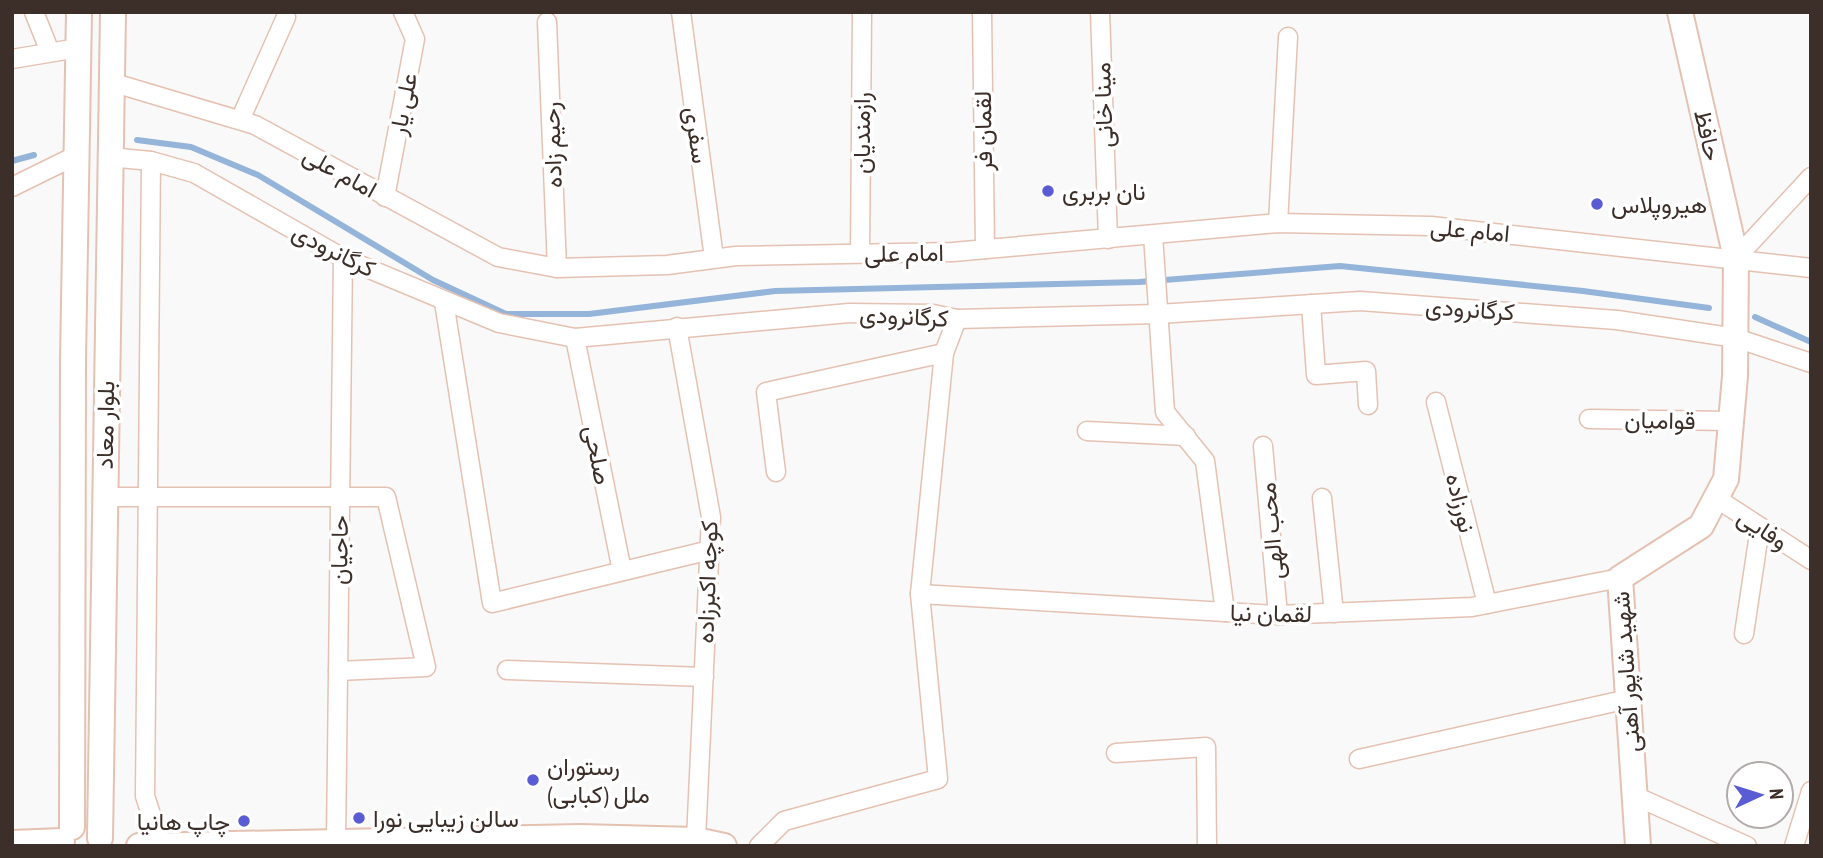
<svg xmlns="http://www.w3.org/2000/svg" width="1823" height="858" viewBox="0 0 1823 858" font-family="'PT Sans Narrow',Vazirmatn,sans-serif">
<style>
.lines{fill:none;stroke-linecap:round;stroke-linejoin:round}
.stream{stroke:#95b4da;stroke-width:6}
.street-casing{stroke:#e5c1b2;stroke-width:21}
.secondary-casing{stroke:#e5c1b2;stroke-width:28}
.street{stroke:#fff;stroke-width:18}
.secondary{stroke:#fff;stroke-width:24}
.poi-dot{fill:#5a5cd3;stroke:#fff;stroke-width:2.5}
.labels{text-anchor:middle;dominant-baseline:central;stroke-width:7;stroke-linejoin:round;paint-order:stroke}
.street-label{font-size:24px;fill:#3c2e28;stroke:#fff}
.poi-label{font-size:24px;fill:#3c2e28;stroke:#fff;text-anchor:start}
</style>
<rect width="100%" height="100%" fill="#f9f9f9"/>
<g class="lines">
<g class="stream">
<path d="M137 140 191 147 258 175 433 280 506 314H589L775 291 1139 282 1340 266 1583 291 1709 308"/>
<path d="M12 161 34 155"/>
<path d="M1755 317 1811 342"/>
</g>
<defs>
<g id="street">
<path d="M34 12 50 52"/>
<path d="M681 12 714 258"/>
<path d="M982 12 985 249"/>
<path d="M1100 12 1108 239"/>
<path d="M547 22 557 268"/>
<path d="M12 59 78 48"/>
<path d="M111 82 255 125 498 257 557 268 667 265 736 256 953 252 1278 223 1431 226 1811 268"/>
<path d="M240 120 286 17"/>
<path d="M109 157 151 161 194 173 343 258 499 323 575 338 849 313 933 314 957 319 1158 314 1360 301 1617 320 1736 338 1811 363"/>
<path d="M151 161 145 796 161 845"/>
<path d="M12 187 75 156"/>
<path d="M385 197 415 39 403 12"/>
<path d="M1278 223 1288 37"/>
<path d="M1153 235 1165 412 1205 461 1225 612"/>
<path d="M860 253 862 12"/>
<path d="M1736 258 1811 177"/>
<path d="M444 302 492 603 710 550"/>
<path d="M1311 304 1316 375 1366 371 1368 405"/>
<path d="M677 327 711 517 696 840"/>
<path d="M575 338 622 571"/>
<path d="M1436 402 1487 604"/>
<path d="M1589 419 1731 421"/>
<path d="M1087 431 1186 436"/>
<path d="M1263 446 1278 615"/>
<path d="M776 472 766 392 944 353"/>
<path d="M104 497H386L426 667 338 671"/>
<path d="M1322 498 1334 613"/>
<path d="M1716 498 1811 560"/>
<path d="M920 594 1278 615 1472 607 1620 578"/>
<path d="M1744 634 1760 527"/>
<path d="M507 670 704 677"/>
<path d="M1116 753 1206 747 1207 846"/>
<path d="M1359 759 1628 699"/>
<path d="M1635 796 1747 846"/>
<path d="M336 841 343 258"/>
<path d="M759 846 784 821 938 779 920 594 944 353 957 319"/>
<path d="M1794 846 1811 791"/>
</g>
<g id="secondary">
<path d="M72 827 73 360 79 12"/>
<path d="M100 838 113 12"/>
<path d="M12 843 62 841"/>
<path d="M139 846 580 837 696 840 724 846"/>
<path d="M1638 846 1620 578 1701 526 1726 479 1735 376 1736 258 1680 12"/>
</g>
</defs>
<use href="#street" class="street-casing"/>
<use href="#secondary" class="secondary-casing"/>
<use href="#street" class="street"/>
<use href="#secondary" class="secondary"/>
</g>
<g class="poi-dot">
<circle cx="1048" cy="191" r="7"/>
<circle cx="1597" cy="204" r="7"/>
<circle cx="533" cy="780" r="7"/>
<circle cx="359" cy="818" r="7"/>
<circle cx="244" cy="821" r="7"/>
</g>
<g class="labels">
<g class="street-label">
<text transform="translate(403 104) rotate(-79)">علی یار</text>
<text transform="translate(1103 105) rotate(-92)">مینا خانی</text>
<text transform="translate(983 131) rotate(-91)">لقمان فر</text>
<text transform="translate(861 133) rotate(-90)">رازمندیان</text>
<text transform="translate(697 135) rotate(82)">سفری</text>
<text transform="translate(1708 135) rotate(77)">حافظ</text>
<text transform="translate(552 145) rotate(-92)">رحیم زاده</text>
<text transform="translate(340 172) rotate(29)">امام علی</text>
<text transform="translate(1470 230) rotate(5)">امام علی</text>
<text transform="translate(334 250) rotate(27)">کرگانرودی</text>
<text transform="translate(904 253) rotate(-1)">امام علی</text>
<text transform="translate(1470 309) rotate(4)">کرگانرودی</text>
<text transform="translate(904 316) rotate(3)">کرگانرودی</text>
<text transform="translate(1660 420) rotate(1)">قوامیان</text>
<text transform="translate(105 425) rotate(-89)">بلوار معاد</text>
<text transform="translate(598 455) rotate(79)">صلحی</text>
<text transform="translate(1461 503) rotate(76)">نورزاده</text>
<text transform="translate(1763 529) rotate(33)">وفایی</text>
<text transform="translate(1271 531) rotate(-95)">محب الهی</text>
<text transform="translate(339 550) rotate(-89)">حاجیان</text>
<text transform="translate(707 582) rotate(-88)">کوچه اکبرزاده</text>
<text transform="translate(1271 613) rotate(1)">لقمان نیا</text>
<text transform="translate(1626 672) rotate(-94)">شهید شاپور آهنی</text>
</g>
<g class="poi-label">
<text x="1062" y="191">نان بربری</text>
<text x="1611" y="204">هیروپلاس</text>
<text x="547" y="766">رستوران<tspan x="547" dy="28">ملل (کبابی)</tspan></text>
<text x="373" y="818">سالن زیبایی نورا</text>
<text x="230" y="821" text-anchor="end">چاپ هانیا</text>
</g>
</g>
<rect width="1823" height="858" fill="none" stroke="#3c2e28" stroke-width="28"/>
<g transform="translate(1760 795) rotate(86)"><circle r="33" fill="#ffffff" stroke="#b1aba9" stroke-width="2"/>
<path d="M0-5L12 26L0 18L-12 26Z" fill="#5a5cd3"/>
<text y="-10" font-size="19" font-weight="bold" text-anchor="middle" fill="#3c2e28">N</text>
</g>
</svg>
